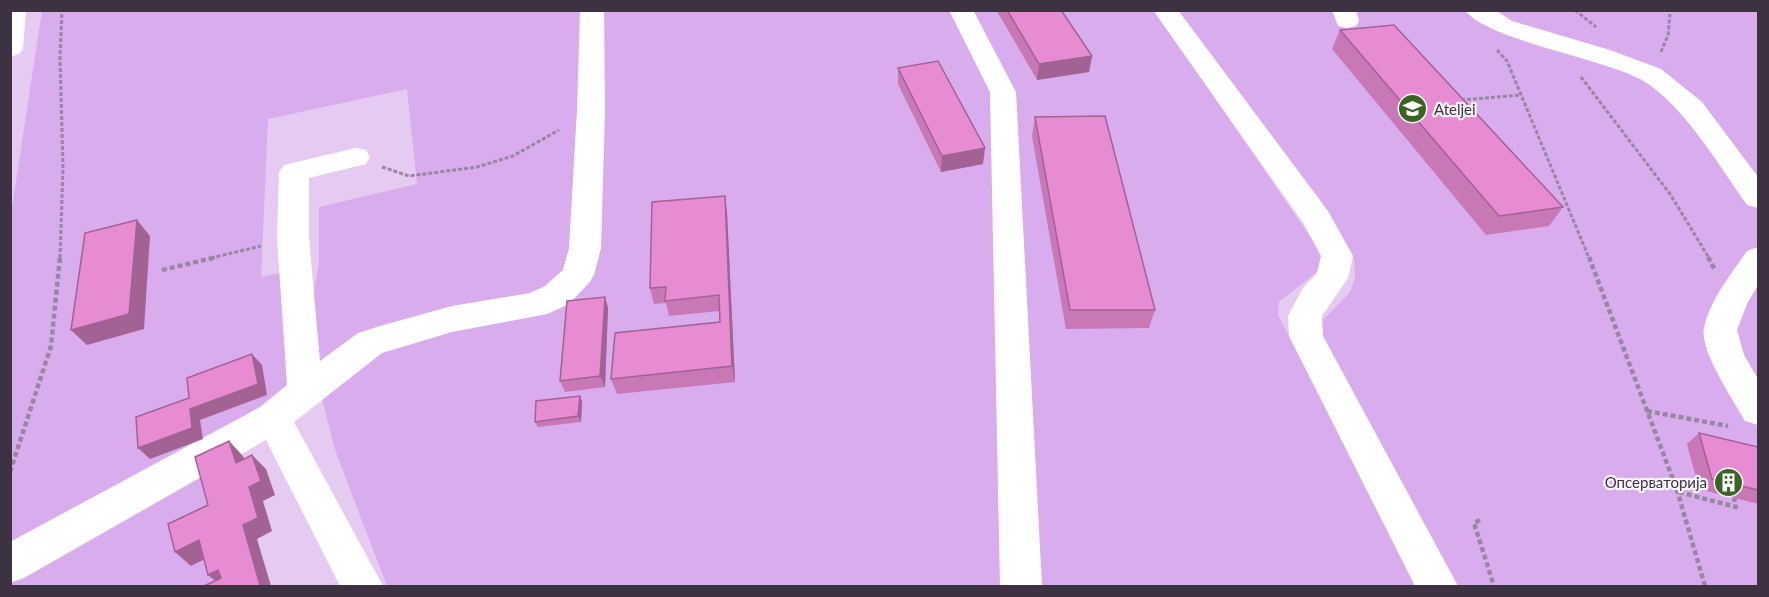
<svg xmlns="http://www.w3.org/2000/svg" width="1769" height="597" viewBox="0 0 1769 597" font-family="Lato,sans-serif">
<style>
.green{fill:#d9aced}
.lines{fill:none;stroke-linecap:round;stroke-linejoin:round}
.path-far1{stroke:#9986a2;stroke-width:3;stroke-dasharray:4 2;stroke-linecap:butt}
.path{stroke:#9986a2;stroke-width:4.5;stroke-dasharray:5 3;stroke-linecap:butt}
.minor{fill:#fff;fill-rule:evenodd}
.major{fill:#fff;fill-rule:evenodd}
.wall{fill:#c778b5}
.shaded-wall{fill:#a26294}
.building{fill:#e78cd3;stroke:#a26294;stroke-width:1.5}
.labels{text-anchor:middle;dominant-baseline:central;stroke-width:4.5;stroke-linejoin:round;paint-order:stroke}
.poi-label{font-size:15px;fill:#3d3242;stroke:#faf5fc;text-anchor:start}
</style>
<rect width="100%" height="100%" fill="#e5cbf1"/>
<g class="green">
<path d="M1154 10 1318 248 1323 259 1322 268 1279 302 1278 315 1419 586H387L335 450 306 336 319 264V207L417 184 407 89 268 119 261 277 280 273 296 378 285 397 11 550V214L42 11H996L1037 80 1089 72 1049 11Z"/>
<path d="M1173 11H1758V586H1447L1318 340 1322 321 1350 292 1355 278 1354 259Z"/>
<path d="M210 471 215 554 223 586H11V576Z"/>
</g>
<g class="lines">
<g class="path-far1">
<path d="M1575 10 1596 27"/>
<path d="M1497 50 1507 61 1589 258"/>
<path d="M1661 52 1668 35 1670 14"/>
<path d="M1581 77 1670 194 1709 258"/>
<path d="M1461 100 1521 95"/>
<path d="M382 167 409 176 477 167 513 156 559 130"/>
<path d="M60 258 63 168 60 58 62 10"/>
<path d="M211 258 261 246"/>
</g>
<g class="path">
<path d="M1589 257 1677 490 1705 586"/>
<path d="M1708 257 1715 270"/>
<path d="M162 270 217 257"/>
<path d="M1647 411 1728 426"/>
<path d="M10 472 51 346 60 257"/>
<path d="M1679 492 1736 507 1734 498"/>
<path d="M1480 520 1474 523 1494 586"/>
</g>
<g class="minor">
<path d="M580 10H604L605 110 601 248 594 275 589 283 569 304 547 314 452 332 382 353 294 422 383 586H340L266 440 24 578 10 583V542L260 407 287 385 277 238 279 172 284 165 356 148 366 150 370 157 366 164 309 178V238L320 361 358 333 380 326 452 306 530 293 545 286 563 270 569 248 577 110Z"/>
<path d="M949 10H973L1016 92 1042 586H1000L990 92Z"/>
<path d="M1153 10H1178L1328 211 1353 256 1348 278 1322 316 1323 336 1458 586H1415L1289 336 1288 316 1303 288 1317 273 1321 256 1304 224Z"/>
<path d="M1332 10H1356L1359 21 1356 26 1347 28 1338 26Z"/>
<path d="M1465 10H1495L1512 21 1610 50 1661 69 1702 102 1758 177V208L1747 205C1720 167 1683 104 1642 80 1603 58 1486 40 1465 10Z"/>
<path d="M1758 247V285L1747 304 1737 330 1744 355 1758 379V425L1745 421C1734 401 1699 350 1704 328 1710 300 1731 274 1747 251Z"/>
</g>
<path class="major" d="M10 10H26L23 49 19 54 10 57Z"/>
</g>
<g class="wall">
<path d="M996 10H1061L1092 56 1089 72 1037 80Z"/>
<path d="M1340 30 1563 207 1549 226 1486 235 1332 49Z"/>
<path d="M898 68 983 164 941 172 898 84Z"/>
<path d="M1035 117 1155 310 1149 328 1066 329 1032 136Z"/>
<path d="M727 212 735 382 617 394 611 379 720 322 719 311 669 316 666 303 654 304 650 288Z"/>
<path d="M605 297 608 308 605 387 565 392 560 381Z"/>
<path d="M580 396 582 402 581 422 538 427 535 422Z"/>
<path d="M1699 433 1758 447V504L1699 489 1687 444Z"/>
</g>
<g class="shaded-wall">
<path d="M1092 56 1089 72 1037 80 1039 64Z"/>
<path d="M985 148 983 164 941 172 942 156Z"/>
<path d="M725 196 727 212 735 382 732 366Z"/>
<path d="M137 220 150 236 144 329 87 345 71 330Z"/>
<path d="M605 297 608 308 605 387 600 376Z"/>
<path d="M252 354 262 365 267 395 200 420 203 439 150 459 138 448Z"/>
<path d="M580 396 582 402 581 422 578 416Z"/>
<path d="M229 441 243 456 250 477 236 463Z"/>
<path d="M252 455 266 469 275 495 263 501 272 531 257 539 271 586H258L243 525 249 487Z"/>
<path d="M199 540 215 554 191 566 175 552Z"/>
<path d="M218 570 234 583 222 586 208 575Z"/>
</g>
<g class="building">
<path d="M1007 10H1061L1092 56 1039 64Z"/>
<path d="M1394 25 1563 207 1499 216 1340 30Z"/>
<path d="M938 61 985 148 942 156 898 68Z"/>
<path d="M1105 116 1155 310H1070L1035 117Z"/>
<path d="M725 196 732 366 611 379 615 333 720 322 719 295 665 301 666 287 650 288 652 202Z"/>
<path d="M137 220 129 314 71 330 85 233Z"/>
<path d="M605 297 600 376 560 381 567 301Z"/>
<path d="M252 354 258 384 190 409 192 428 138 448 136 417 189 398 187 378Z"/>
<path d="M580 396 578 416 535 422 536 401Z"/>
<path d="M1699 433 1758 447V490L1712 479Z"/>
<path d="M229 441 236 463 252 455 261 481 249 487 258 518 243 525 260 585 258 586H204L221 578 218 570 208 575 199 540 175 552 168 524 208 505 195 457Z"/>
</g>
<defs>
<symbol id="university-disc" viewBox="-11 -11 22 22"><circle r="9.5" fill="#3b6420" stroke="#faf5fc"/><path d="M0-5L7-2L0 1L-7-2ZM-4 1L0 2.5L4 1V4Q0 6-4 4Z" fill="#fff"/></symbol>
<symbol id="building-disc" viewBox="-11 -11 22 22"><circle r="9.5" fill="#3b6420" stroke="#faf5fc"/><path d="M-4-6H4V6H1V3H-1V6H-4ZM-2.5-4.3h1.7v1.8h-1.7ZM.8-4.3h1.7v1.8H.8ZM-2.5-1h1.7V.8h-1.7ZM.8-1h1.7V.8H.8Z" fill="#fff"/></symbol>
</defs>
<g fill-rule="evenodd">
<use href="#university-disc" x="1396" y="92" width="33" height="33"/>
<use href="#building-disc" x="1712" y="466" width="33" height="33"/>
</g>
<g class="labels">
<g class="poi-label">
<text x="1434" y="109">Ateljei</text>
<text x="1707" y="482" text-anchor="end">Опсерваторија</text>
</g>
</g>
<rect width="1769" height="597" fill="none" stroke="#3d3242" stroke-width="24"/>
</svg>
